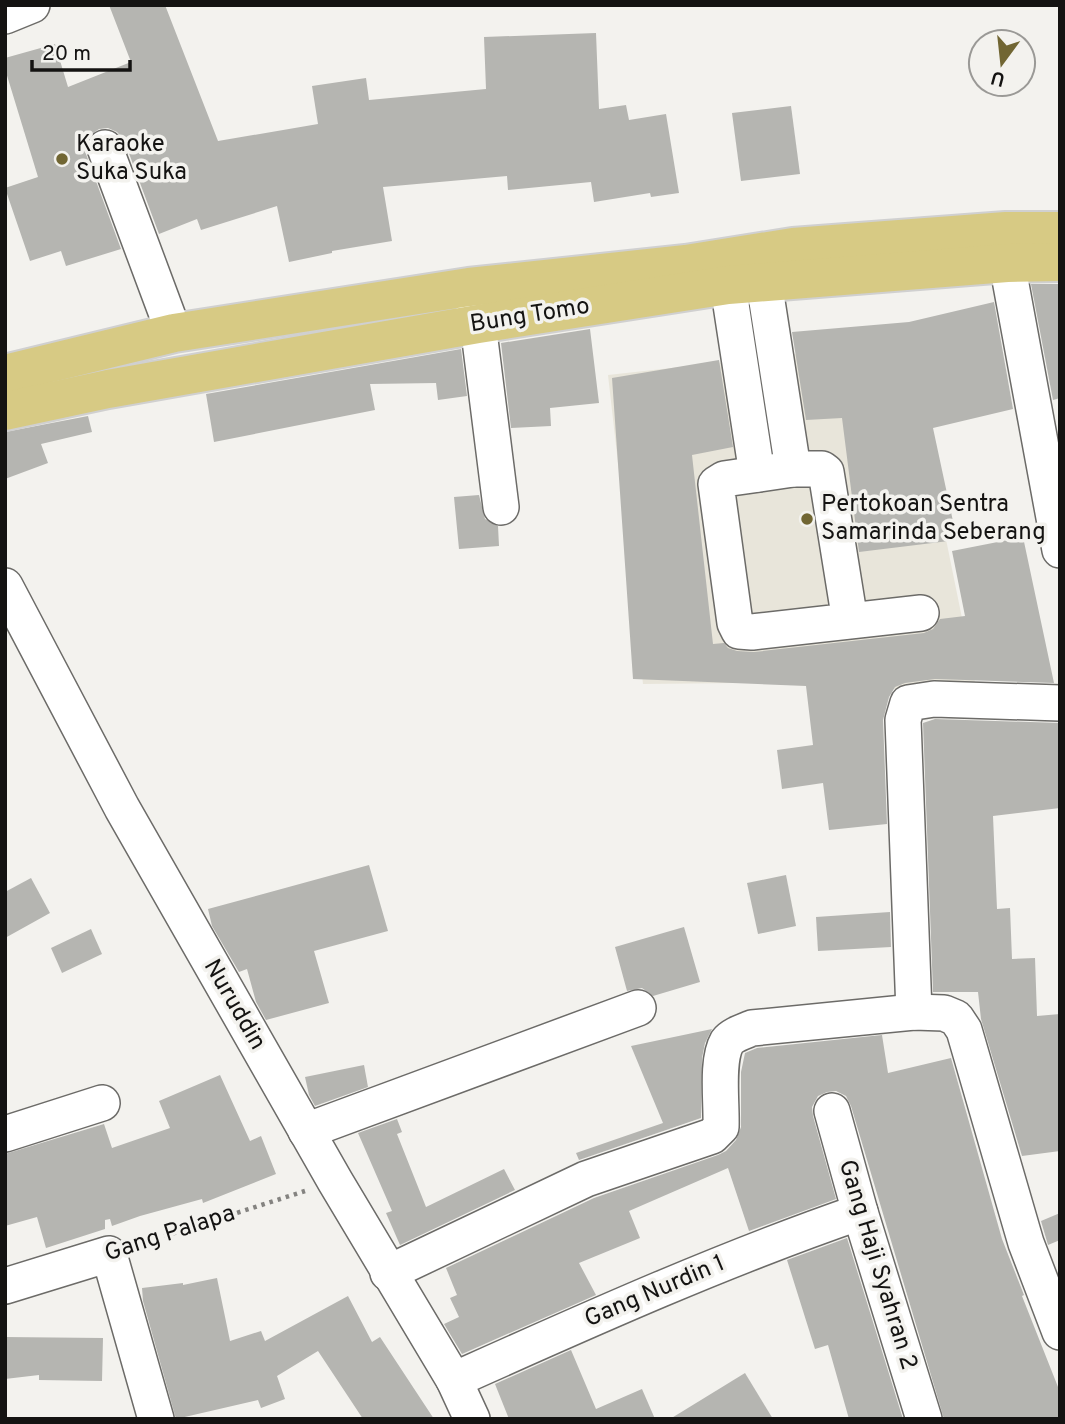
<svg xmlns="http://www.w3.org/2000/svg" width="1065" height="1424" viewBox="0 0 1065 1424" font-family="Overpass,sans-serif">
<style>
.built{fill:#e8e5da}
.building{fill:#b5b5b1}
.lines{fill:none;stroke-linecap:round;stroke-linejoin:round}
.minor-casing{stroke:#6c6b68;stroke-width:38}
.major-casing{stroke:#d0d0d0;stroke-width:42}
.path{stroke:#848380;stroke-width:4.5;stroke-dasharray:3.5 5;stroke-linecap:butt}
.minor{stroke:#fff;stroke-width:35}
.major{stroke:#d7ca84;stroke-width:38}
.poi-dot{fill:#716633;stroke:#f3f2ee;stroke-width:2.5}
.labels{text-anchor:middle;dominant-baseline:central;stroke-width:7;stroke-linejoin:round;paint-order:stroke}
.poi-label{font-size:24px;fill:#141312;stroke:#f3f2ee;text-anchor:start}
.street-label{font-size:24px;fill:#141312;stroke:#f3f2ee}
</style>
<rect width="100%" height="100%" fill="#f3f2ee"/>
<path class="built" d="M906 342 978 697 823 682 643 684 608 375Z"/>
<g class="building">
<path d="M109 5H165L218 141 318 124 312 86 366 78 369 100 486 89 484 37 596 33 599 109 626 105 629 120 666 114 679 193 651 197 650 193 594 202 591 182 508 190 507 176 383 187 392 241 332 251V253L289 262 277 206 201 230 197 219 159 234 124 140 117 132 108 128 99 129 89 136 85 144 86 154 121 249 66 266 61 251 30 261 5 188 38 177 5 69V58L55 44 68 87 131 62Z"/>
<path d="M791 106 800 174 741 181 732 113Z"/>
<path d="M1031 284H1060V398L1053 400Z"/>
<path d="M994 302 1013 409 933 428 957 540 859 552 842 418 806 420 792 332 909 322Z"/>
<path d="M590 329 599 403 550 408 551 426 511 428 501 343Z"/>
<path d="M461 349 467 396 438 400 436 383 370 384 375 410 214 442 206 394Z"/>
<path d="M719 360 733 447 692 455 713 644 724 643 728 648 737 651 754 652 924 633 933 629 940 619 965 616 952 551 1023 537 1054 683 935 679 905 683 895 687 889 697 883 720 887 824 829 830 823 783 782 789 777 750 813 745 806 686 633 679 612 378Z"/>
<path d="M88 416 92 432 41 444 48 463 5 479V432Z"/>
<path d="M479 495 485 519 498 526 499 546 459 549 454 497Z"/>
<path d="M935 719 1060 723V808L993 816 997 909 1010 908 1012 959 1035 958 1037 1016 1060 1014V1151L1022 1156 981 1019 978 992H933L923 723Z"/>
<path d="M369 865 388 931 314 951 329 1003 266 1020 256 1002 247 969 239 972 212 926 208 909Z"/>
<path d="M786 875 796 926 758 934 747 883Z"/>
<path d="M31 878 50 913 5 938V892Z"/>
<path d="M890 912 891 947 818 951 816 917Z"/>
<path d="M684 927 700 982 653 996 642 988 627 991 615 947Z"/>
<path d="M91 929 102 954 62 973 51 948Z"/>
<path d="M712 1029 705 1043 702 1058 701 1118 579 1160 576 1153 663 1123 631 1046Z"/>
<path d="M882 1035 888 1073 951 1058 1002 1239 1024 1295 1022 1296 1060 1392V1419H944L851 1106 846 1096 836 1091 827 1092 818 1096 812 1107 813 1116 836 1199 749 1231 728 1168 629 1211 640 1238 579 1263 596 1295 462 1354 444 1324 459 1317 450 1298 457 1295 446 1268 594 1198 718 1155 726 1151 736 1140 741 1127V1072L745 1053 757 1048Z"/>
<path d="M364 1065 368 1087 315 1106 309 1095 305 1077Z"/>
<path d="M220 1075 250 1141 261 1136 276 1174 203 1203 202 1199 140 1216 112 1226 110 1219 105 1220V1229L46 1248 37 1217 5 1226V1154L104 1124 112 1148 170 1128 159 1101Z"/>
<path d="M397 1119 402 1132 397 1134 426 1207 504 1169 515 1190 400 1245 386 1213 392 1211 358 1133Z"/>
<path d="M1060 1213V1240L1048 1245 1041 1221Z"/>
<path d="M847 1238 903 1419H849L828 1345 815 1349 787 1260Z"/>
<path d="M217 1278 230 1341 261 1331 265 1341 348 1296 372 1342 380 1337 434 1419H363L318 1351 277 1376 285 1399 261 1408 258 1400 176 1419 143 1301 142 1288 183 1283V1285Z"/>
<path d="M5 1337 103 1338 102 1381 39 1380V1375L5 1379Z"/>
<path d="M571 1350 596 1409 642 1389 655 1419H509L495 1384Z"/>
<path d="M745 1373 773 1419H670Z"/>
</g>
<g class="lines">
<defs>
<g id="minor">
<path d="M5 16 32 5"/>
<path d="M105 148 174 333"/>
<path d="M722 258 728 285 757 474"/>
<path d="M1007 263 1060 550"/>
<path d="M764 282 793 469"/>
<path d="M472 297 478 324 501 507"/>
<path d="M5 586 122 808 335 1181 454 1380 472 1419"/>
<path d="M850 621 826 472 822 469H793L724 479 716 484 735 623 739 631 752 632 921 613"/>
<path d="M914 1012 903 720 908 703 934 699 1060 703"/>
<path d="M832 1111 860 1212 924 1419"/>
<path d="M306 1131 638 1008"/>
<path d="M5 1134 102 1103"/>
<path d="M388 1273 586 1179 712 1136 721 1127C722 1104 716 1061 727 1042 732 1035 745 1031 752 1028L914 1012 944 1013 956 1018 964 1030 1026 1243 1060 1332"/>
<path d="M5 1286 109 1254 156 1419"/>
<path d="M454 1380C588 1320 721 1260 860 1212"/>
</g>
<g id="major">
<path d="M5 374 174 333 469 287 686 264 793 247 1006 231H1060"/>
<path d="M5 411 108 389 478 324 728 285 1007 263 1060 262"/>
</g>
</defs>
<use href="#minor" class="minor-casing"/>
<use href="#major" class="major-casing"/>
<path class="path" d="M140 1244 305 1191"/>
<use href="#minor" class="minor"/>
<use href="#major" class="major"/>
</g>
<g class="poi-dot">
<circle cx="62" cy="159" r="7"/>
<circle cx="807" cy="519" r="7"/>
</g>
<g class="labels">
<g class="poi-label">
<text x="76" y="145">Karaoke<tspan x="76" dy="28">Suka Suka</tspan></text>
<text x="821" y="505">Pertokoan Sentra<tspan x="821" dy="28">Samarinda Seberang</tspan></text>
</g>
<g class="street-label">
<text transform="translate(530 316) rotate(-9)">Bung Tomo</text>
<text transform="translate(234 1005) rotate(60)">Nuruddin</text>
<text transform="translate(170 1234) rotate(-18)">Gang Palapa</text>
<text transform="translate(877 1265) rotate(73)">Gang Haji Syahran 2</text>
<text transform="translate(655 1292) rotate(-23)">Gang Nurdin 1</text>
</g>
</g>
<rect width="1065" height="1424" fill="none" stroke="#141312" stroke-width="14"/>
<g transform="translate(1002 63) rotate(195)"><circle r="33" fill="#f3f2ee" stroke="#9a9996" stroke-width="2"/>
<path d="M0-5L12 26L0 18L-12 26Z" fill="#716633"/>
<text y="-10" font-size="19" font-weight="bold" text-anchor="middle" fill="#141312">U</text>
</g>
<path d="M32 60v10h98v-10" fill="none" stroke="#141312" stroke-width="3.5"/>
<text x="42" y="60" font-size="21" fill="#141312" stroke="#f3f2ee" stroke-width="5" paint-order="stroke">20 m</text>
</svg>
